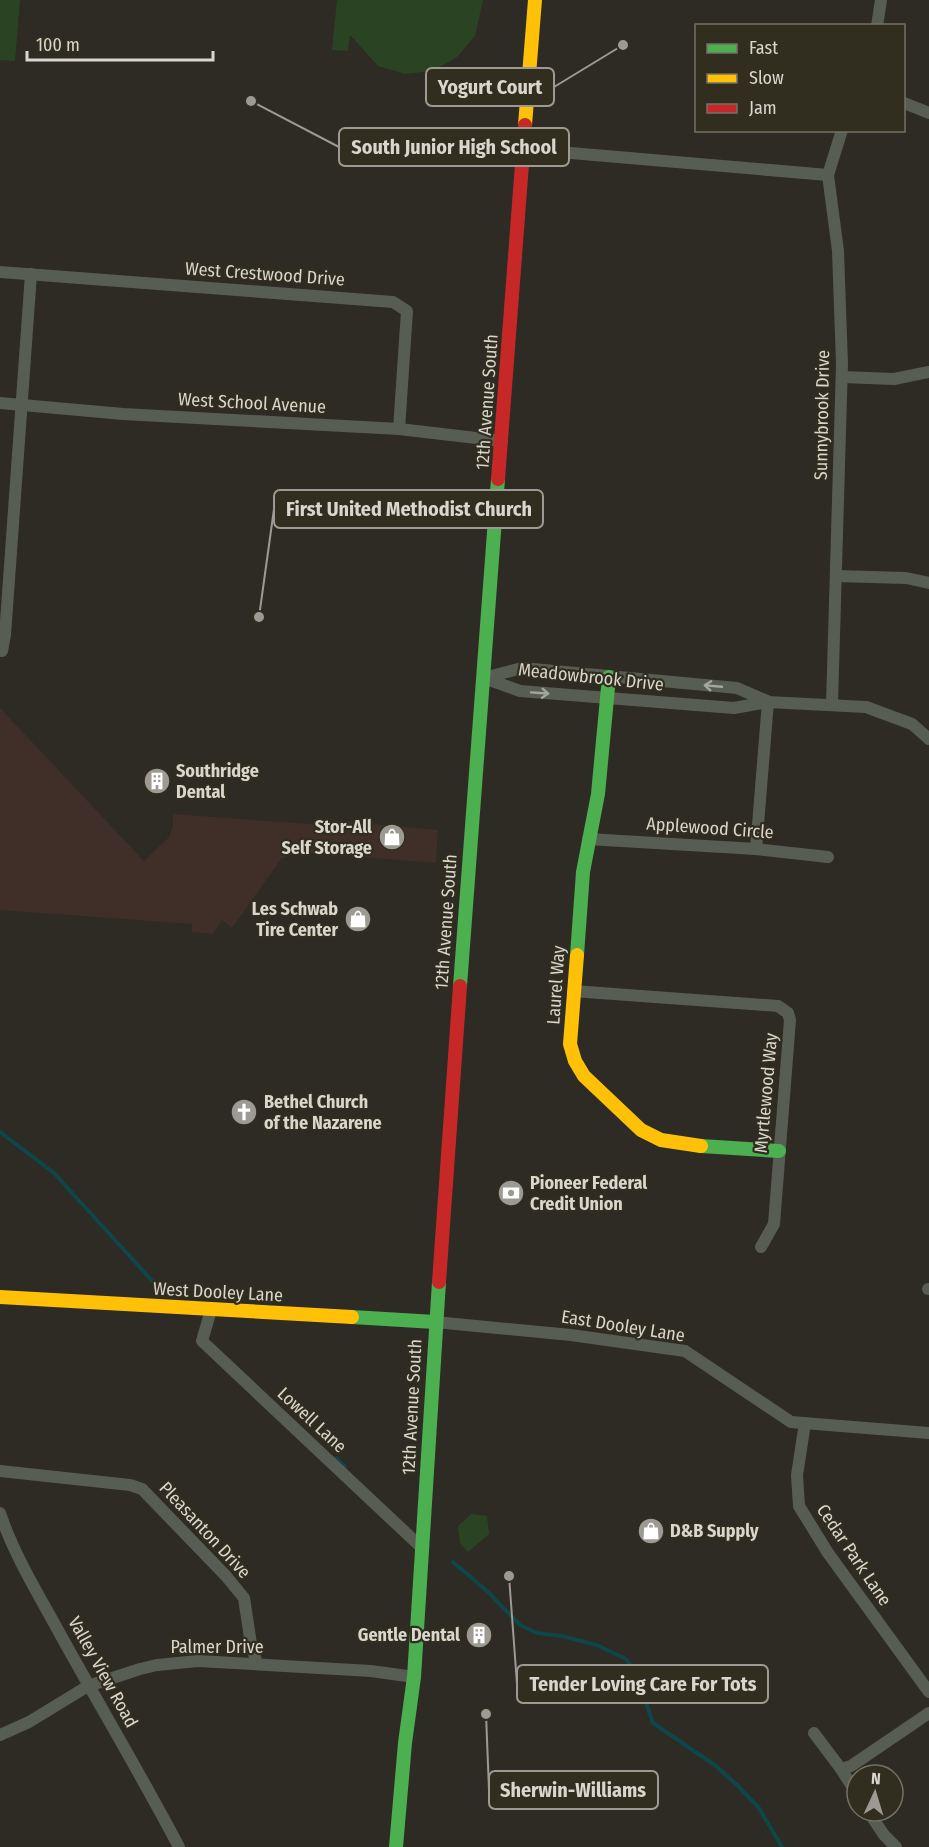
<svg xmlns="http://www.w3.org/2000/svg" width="929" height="1847" viewBox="0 0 929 1847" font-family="'Fira Sans Condensed',sans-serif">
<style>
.industrial{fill:#3f2f28}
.green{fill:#2a4322}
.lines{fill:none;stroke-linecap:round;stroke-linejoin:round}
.stream{stroke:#0d4749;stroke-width:4}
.street{stroke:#585d54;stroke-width:12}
.fast{stroke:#4caf50;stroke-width:14}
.slow{stroke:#ffc107;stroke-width:14}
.jam{stroke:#c62828;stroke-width:14}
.oneway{stroke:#a5a69d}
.labels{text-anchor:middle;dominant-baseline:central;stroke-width:4.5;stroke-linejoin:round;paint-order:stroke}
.street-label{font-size:18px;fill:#d8d6cd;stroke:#312d1f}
.poi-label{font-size:18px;font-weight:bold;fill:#d8d6cd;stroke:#312d1f;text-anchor:start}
.leader{fill:none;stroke:#9c9a92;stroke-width:2}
.callout-dot{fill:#9c9a92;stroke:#312d1f;stroke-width:2}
.callout{fill:#312d1f;stroke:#9c9a92;stroke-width:2}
.callout-label{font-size:20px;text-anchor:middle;font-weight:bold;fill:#d8d6cd}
</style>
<rect width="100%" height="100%" fill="#2d2b23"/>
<path class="industrial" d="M0 708 144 861 169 837 173 826V814L337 826 338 821 438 830 436 863 298 852 281 859 232 928 222 920 213 934 192 932V924L0 910Z"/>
<g class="green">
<path d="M0 0H20L15 61 0 60Z"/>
<path d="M337 0H483L475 36 457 57 433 71 405 74 378 66 350 35 348 51 332 50Z"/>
<path d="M471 1514 487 1516 489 1534 468 1552 460 1543 458 1526Z"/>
</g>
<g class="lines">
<g class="stream">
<path d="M0 1132 54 1173 165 1295"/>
<path d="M336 1458 345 1467"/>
<path d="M453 1562 487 1591 520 1625 537 1633 562 1636 597 1645 626 1659 644 1684 647 1706 653 1723 716 1766 737 1785 759 1808 782 1847"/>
</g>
<g class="street">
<path d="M877 26 881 0"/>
<path d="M904 103 929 113"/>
<path d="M524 149 828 175"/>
<path d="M0 272 393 302 407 311 399 429"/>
<path d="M842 377 894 379 929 372"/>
<path d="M0 403 123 414 399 429 502 441"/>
<path d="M836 576 906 578 929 583"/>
<path d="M2 651 5 635 31 274"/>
<path d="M484 678 520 691 734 708 768 702 866 707 912 724 929 739"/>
<path d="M484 678 522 668 737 688 767 701"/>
<path d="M832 704 842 364 838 251 828 175 842 130"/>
<path d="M588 839 756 849 828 857"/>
<path d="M756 849 768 702"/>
<path d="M573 991 778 1006 788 1013 790 1020 774 1224 761 1247"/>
<path d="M928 1289H929"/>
<path d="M211 1310 202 1341 422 1548"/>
<path d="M435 1322 571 1335 685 1351 791 1422 929 1433"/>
<path d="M805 1423 797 1475 799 1506 828 1553 929 1692"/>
<path d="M0 1471 130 1485 142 1489 226 1576 244 1598 251 1644 257 1664"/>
<path d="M0 1513C13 1552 34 1587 54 1623 95 1698 139 1771 179 1847"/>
<path d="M814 1733 841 1769"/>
<path d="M0 1735 29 1722 88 1686 140 1669 157 1665 198 1661 371 1671 414 1677"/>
<path d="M857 1794 841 1769 851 1766 929 1713"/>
<path d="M868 1811 884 1835 896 1847"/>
</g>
<g class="fast">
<path d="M577 955 583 872 598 794 609 677"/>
<path d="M460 986 498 479"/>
<path d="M701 1146 779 1151"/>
<path d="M352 1317 435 1322"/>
<path d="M396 1847 405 1743 414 1677 439 1282"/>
</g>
<g class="slow">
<path d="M525 125 535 0"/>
<path d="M577 955 570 1044 575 1061 584 1076 641 1130 661 1140 701 1146"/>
<path d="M0 1297 352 1317"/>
</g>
<g class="jam">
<path d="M498 479 525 125"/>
<path d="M439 1282 460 986"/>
</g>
</g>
<defs><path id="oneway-shaft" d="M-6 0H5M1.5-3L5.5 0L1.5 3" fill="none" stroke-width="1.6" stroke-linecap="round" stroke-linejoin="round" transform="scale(1.5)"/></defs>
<g class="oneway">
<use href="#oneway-shaft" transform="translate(713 686) rotate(-175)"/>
<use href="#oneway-shaft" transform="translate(540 693) rotate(4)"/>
</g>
<defs>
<symbol id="building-disc" viewBox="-11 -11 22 22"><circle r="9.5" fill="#9c9a92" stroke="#312d1f"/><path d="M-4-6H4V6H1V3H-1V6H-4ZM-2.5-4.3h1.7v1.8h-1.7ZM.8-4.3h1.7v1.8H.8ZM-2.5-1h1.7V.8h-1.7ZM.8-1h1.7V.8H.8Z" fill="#fff"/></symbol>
<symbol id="shop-disc" viewBox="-11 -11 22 22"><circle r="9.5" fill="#9c9a92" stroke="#312d1f"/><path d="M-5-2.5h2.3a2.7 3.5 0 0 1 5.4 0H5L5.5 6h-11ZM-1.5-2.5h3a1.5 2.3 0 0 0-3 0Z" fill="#fff"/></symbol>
<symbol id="church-disc" viewBox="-11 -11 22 22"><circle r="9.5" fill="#9c9a92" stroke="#312d1f"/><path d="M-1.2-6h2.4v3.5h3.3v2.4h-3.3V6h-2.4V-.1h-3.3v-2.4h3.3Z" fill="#fff"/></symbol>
<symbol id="bank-disc" viewBox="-11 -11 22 22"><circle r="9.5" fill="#9c9a92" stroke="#312d1f"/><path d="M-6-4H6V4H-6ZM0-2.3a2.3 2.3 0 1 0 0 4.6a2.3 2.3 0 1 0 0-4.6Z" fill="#fff"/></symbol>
</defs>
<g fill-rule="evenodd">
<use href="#building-disc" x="142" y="766" width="30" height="30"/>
<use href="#shop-disc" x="377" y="822" width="30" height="30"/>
<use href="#shop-disc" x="343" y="904" width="30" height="30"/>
<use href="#church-disc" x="229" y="1097" width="30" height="30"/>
<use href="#bank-disc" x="496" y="1178" width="30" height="30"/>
<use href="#shop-disc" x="636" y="1516" width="30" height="30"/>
<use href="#building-disc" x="464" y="1620" width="30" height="30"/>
</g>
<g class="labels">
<g class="street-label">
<text transform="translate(265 274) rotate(4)">West Crestwood Drive</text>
<text transform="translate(487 402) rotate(-86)">12th Avenue South</text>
<text transform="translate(252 403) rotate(3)">West School Avenue</text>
<text transform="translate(822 415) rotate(-89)">Sunnybrook Drive</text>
<text transform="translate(591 677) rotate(6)">Meadowbrook Drive</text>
<text transform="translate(710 828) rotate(4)">Applewood Circle</text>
<text transform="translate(446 922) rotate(-86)">12th Avenue South</text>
<text transform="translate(556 985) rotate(-86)">Laurel Way</text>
<text transform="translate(766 1093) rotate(-85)">Myrtlewood Way</text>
<text transform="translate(218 1292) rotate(3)">West Dooley Lane</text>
<text transform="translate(623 1326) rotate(9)">East Dooley Lane</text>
<text transform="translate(412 1407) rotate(-87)">12th Avenue South</text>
<text transform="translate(312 1420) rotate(43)">Lowell Lane</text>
<text transform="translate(205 1530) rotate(47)">Pleasanton Drive</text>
<text transform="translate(854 1555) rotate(56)">Cedar Park Lane</text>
<text x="217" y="1647">Palmer Drive</text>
<text transform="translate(103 1672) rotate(61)">Valley View Road</text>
</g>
<g class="poi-label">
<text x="176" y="771">Southridge<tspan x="176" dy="21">Dental</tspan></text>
<text x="372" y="827" text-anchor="end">Stor-All<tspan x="372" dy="21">Self Storage</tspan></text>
<text x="338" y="909" text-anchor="end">Les Schwab<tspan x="338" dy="21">Tire Center</tspan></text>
<text x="264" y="1102">Bethel Church<tspan x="264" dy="21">of the Nazarene</tspan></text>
<text x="530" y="1183">Pioneer Federal<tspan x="530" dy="21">Credit Union</tspan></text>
<text x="670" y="1531">D&amp;B Supply</text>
<text x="460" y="1635" text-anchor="end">Gentle Dental</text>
</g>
</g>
<path class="leader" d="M623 45L554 87M251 101L339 147M259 617L274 509M509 1576L517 1684M486 1714L489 1790"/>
<g class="callout-dot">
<circle cx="623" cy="45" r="6"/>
<circle cx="251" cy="101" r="6"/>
<circle cx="259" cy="617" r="6"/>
<circle cx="509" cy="1576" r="6"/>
<circle cx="486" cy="1714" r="6"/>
</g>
<g class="callout">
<rect x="426" y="68" width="128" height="38" rx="6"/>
<rect x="339" y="128" width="230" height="38" rx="6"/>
<rect x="274" y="490" width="269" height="38" rx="6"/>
<rect x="517" y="1665" width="251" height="38" rx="6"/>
<rect x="489" y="1771" width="169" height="38" rx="6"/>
</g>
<g class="callout-label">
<text x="490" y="94">Yogurt Court</text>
<text x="454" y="154">South Junior High School</text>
<text x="409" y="516">First United Methodist Church</text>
<text x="643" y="1691">Tender Loving Care For Tots</text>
<text x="573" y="1797">Sherwin-Williams</text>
</g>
<rect x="695" y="24" width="210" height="108" fill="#312d1f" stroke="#747165" stroke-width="1.5"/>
<rect x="707" y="44" width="30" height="9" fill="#4caf50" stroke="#747165" stroke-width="1.5"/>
<text x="749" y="54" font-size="18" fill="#d8d6cd">Fast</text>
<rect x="707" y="74" width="30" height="9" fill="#ffc107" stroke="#747165" stroke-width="1.5"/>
<text x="749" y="84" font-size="18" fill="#d8d6cd">Slow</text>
<rect x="707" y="104" width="30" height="9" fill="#c62828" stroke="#747165" stroke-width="1.5"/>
<text x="749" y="114" font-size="18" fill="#d8d6cd">Jam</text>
<g transform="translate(875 1793) rotate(4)"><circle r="28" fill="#312d1f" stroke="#747165" stroke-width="1.5"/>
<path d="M0-4.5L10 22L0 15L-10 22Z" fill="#9c9a92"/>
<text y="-9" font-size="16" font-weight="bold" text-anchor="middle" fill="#d8d6cd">N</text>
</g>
<path d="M27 51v9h186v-9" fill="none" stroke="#d8d6cd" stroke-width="3"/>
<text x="36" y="51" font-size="18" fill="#d8d6cd" stroke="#312d1f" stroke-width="4.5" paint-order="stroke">100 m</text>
</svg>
